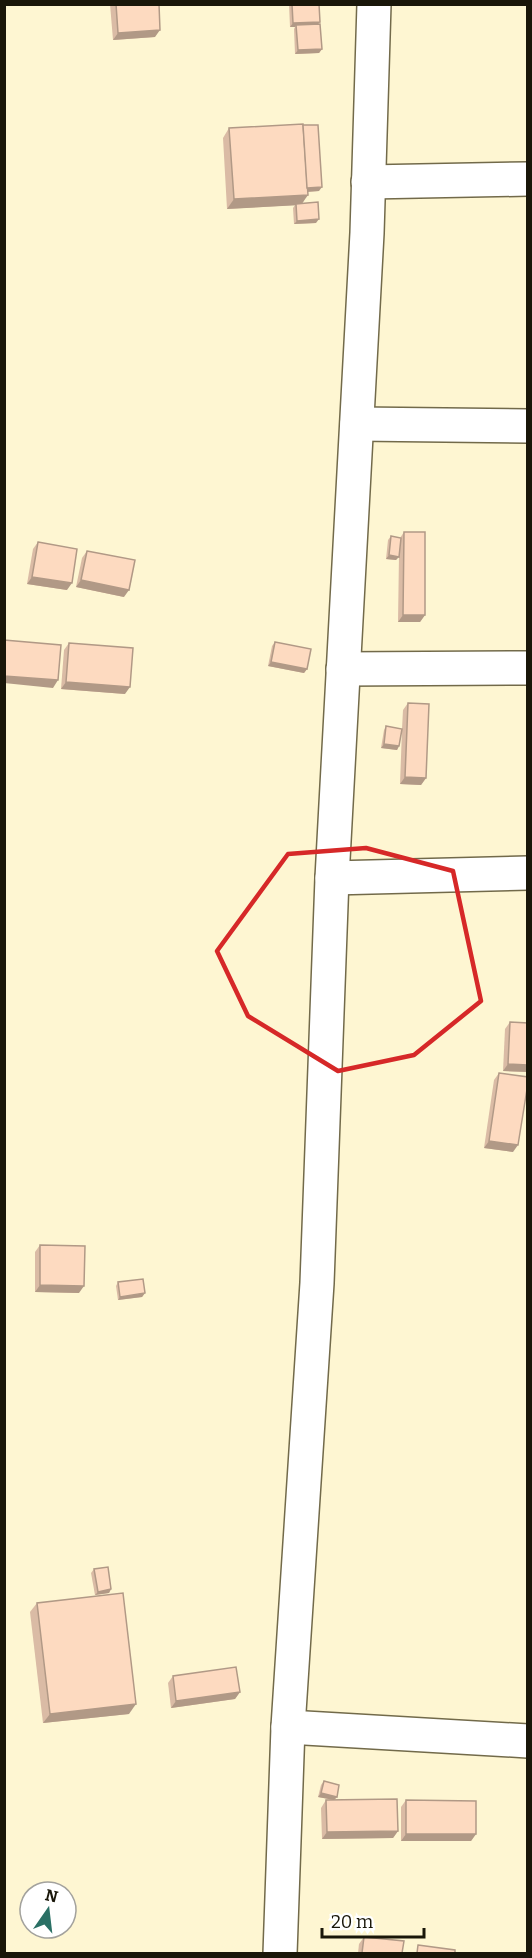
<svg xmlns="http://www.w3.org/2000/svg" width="532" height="1958" viewBox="0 0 532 1958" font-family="Bitter,serif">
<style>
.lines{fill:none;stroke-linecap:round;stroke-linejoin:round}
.minor-casing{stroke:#726a4a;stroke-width:36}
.major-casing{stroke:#726a4a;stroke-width:36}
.minor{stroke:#fff;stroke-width:33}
.major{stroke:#fff;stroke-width:33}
.wall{fill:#dabba5}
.shaded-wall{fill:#b19986}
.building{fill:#fddac0;stroke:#b19986;stroke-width:1.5}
.marked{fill:none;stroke:#d62828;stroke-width:4.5;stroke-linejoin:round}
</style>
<rect width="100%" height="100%" fill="#fef6d2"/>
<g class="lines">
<defs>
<g id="minor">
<path d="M368 182 528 179"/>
<path d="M357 424 528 426"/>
<path d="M343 669 528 668"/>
<path d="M332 878 528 873"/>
<path d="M288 1727 528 1741"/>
</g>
<path id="major" d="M280 1954 288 1727 317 1283 332 878 367 233 374 4"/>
</defs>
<use href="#minor" class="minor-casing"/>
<use href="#major" class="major-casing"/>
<use href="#minor" class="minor"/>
<use href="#major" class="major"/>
</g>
<g class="wall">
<path d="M110 4H159L155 37 113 40Z"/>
<path d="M289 4H319L320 22 318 24 322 49 319 53 295 54 294 29 295 27H290Z"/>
<path d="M229 128 319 191 308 192 302 204 316 223 294 224 293 208 295 205 227 209 223 138Z"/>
<path d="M404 532 425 615 420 622H398L399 555 396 560 386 559 388 540 391 536 400 538Z"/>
<path d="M38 542 67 590 27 584 33 549Z"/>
<path d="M87 551 124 597 76 587 82 558Z"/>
<path d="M275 642 307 669 304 673 268 666 272 646Z"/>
<path d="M69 643 125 694 61 689 64 650Z"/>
<path d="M408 703 426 778 421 785 400 784 402 730 399 746 397 750 381 748 384 730 386 726 402 729 403 710Z"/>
<path d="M510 1022 528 1023V1072L503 1071 505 1029Z"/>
<path d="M499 1073 513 1152 484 1148 494 1080Z"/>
<path d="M40 1245 79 1293 35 1292V1252Z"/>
<path d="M118 1282 145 1293 142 1297 118 1300 116 1286Z"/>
<path d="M94 1569 111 1589 109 1593 95 1595 91 1573Z"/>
<path d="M37 1603 129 1714 43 1723 30 1612Z"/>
<path d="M173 1676 240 1692 235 1699 171 1708 168 1683Z"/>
<path d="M324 1781 337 1797 334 1800 398 1831 393 1838 322 1839 321 1808 326 1800H334L318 1797 321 1785Z"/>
<path d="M406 1800 476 1834 471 1841H401V1807Z"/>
<path d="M364 1937 402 1953H358L359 1944Z"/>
</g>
<g class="shaded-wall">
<path d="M320 22 317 25H296L295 27H290L293 23Z"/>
<path d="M160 30 155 37 113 40 118 33Z"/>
<path d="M322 49 319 53 295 54 298 50Z"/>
<path d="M322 187 319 191 304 192 307 188Z"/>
<path d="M308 195 301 205 227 209 234 199Z"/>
<path d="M319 219 316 223 294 224 297 221Z"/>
<path d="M389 555 399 557 396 560 386 559Z"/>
<path d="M32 577 72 583 67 590 27 584Z"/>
<path d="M81 580 129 590 124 597 76 587Z"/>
<path d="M403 615H425L420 622H398Z"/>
<path d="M271 662 307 669 304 673 268 666Z"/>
<path d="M4 676 58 680 53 688 4 683Z"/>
<path d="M66 682 130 687 125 694 61 689Z"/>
<path d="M384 744 399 746 397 750 381 748Z"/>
<path d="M405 777 426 778 421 785 400 784Z"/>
<path d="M508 1064 528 1065V1072L503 1071Z"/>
<path d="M489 1141 518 1145 513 1152 484 1148Z"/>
<path d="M40 1285 84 1286 79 1293 35 1292Z"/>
<path d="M145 1293 142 1297 118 1300 120 1297Z"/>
<path d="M111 1589 109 1593 95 1595 98 1592Z"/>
<path d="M240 1692 235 1699 171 1708 176 1701Z"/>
<path d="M136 1704 129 1714 43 1723 50 1714Z"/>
<path d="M321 1793 337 1797 334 1800 318 1797Z"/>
<path d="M398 1831 393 1838 322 1839 327 1832Z"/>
<path d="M406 1834H476L471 1841H401Z"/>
</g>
<g class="building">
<path d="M116 4H159L160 30 118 33Z"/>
<path d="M292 4H319L320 22 293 23Z"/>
<path d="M320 24 322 49 298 50 296 25Z"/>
<path d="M303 124 308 195 234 199 229 128Z"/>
<path d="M303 125H318L322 187 307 188Z"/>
<path d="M318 202 319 219 297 221 296 204Z"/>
<path d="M404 532H425V615H403Z"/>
<path d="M391 536 401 538 399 557 389 555Z"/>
<path d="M38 542 77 549 72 583 32 577Z"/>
<path d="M87 551 135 560 129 590 81 580Z"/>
<path d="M4 640 61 645 58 680 4 676Z"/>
<path d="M275 642 311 649 307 669 271 662Z"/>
<path d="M69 643 133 648 130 687 66 682Z"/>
<path d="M408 703 429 704 426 778 405 777Z"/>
<path d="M386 726 402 729 399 746 384 744Z"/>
<path d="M510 1022 528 1023V1065L508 1064Z"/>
<path d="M499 1073 528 1077V1083L518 1145 489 1141Z"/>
<path d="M40 1245 85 1246 84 1286 40 1285Z"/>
<path d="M143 1279 145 1293 120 1297 118 1282Z"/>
<path d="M108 1567 111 1589 98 1592 94 1569Z"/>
<path d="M123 1593 136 1704 50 1714 37 1603Z"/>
<path d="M236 1667 240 1692 176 1701 173 1676Z"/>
<path d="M324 1781 339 1785 337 1797 321 1793Z"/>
<path d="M397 1799 398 1831 327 1832 326 1800Z"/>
<path d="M406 1800 476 1801V1834H406Z"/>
<path d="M364 1937 404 1941 402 1953H362Z"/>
<path d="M418 1945 455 1950V1953H417Z"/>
</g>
<path class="marked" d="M366 848 453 871 481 1001 414 1055 338 1071 248 1016 217 951 288 854Z"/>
<rect width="532" height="1958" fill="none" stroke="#191609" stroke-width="12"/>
<g transform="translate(48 1910) rotate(14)"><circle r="28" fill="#ffffff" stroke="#a3a29d" stroke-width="1.5"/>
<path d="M0-4.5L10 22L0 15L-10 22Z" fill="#2a7065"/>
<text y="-9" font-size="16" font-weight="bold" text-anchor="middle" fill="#191609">N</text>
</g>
<path d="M322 1928v9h102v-9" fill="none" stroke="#191609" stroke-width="3"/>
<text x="331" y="1928" font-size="18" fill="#191609" stroke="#ffffff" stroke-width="4.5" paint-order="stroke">20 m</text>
</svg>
